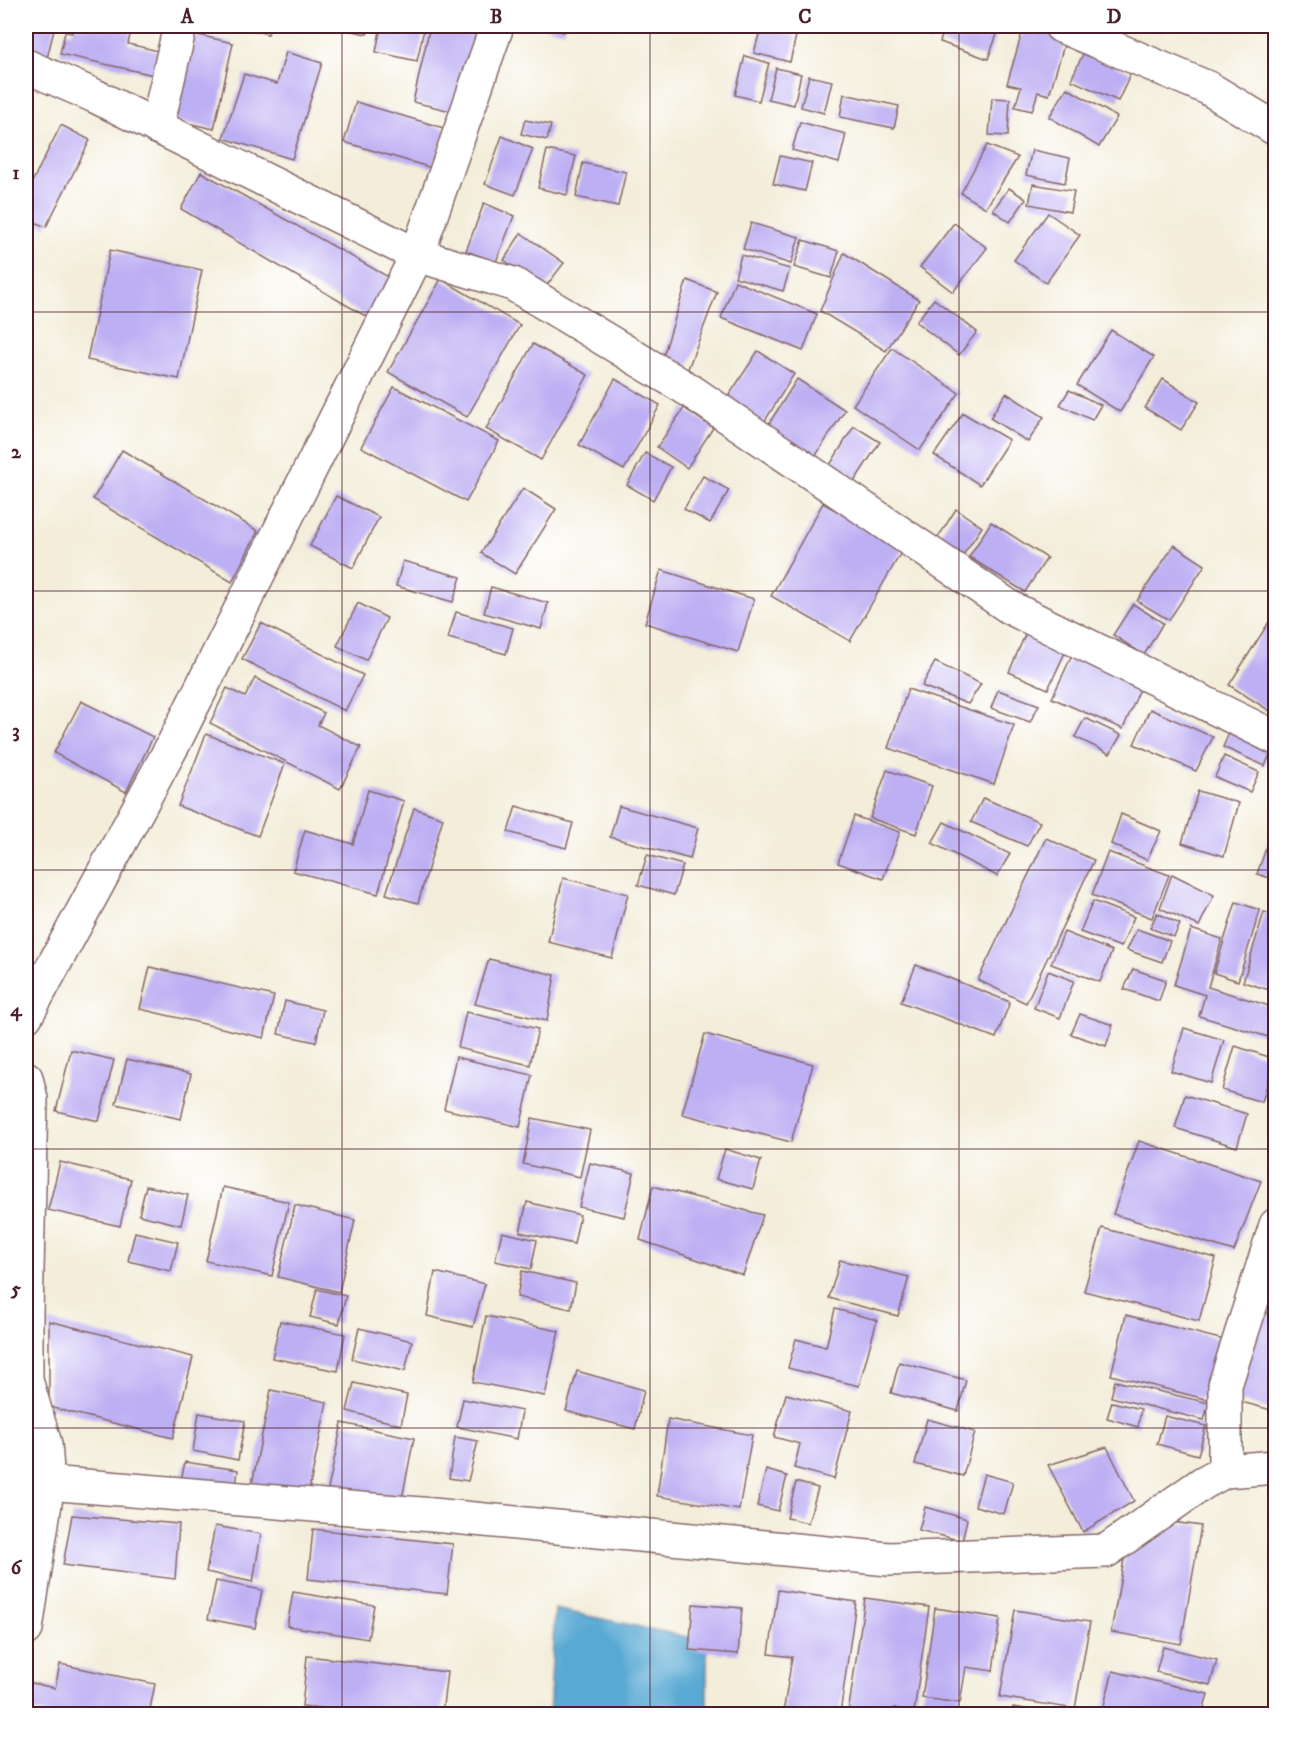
<svg xmlns="http://www.w3.org/2000/svg" width="1301" height="1740" viewBox="0 0 1301 1740" font-family="'IM FELL DW Pica',serif">
<style>
.water{fill:#59a9d3;stroke:#52647f;stroke-width:1.5}
.building{fill:#bdaff3}
.lines{fill:none;stroke-linecap:round;stroke-linejoin:round}
.street-casing{stroke:#856768;stroke-width:36}
.street{stroke:#fff;stroke-width:33}
.grid{fill:none;stroke:#4a1f2b;stroke-width:1.5;stroke-opacity:0.55}
.neatline{fill:none;stroke:#4a1f2b;stroke-width:2}
.grid-label{font-size:20px;text-anchor:middle;font-weight:bold;fill:#4a1f2b}
</style>
<rect width="100%" height="100%" fill="#fff"/>
<filter id="ink" filterUnits="userSpaceOnUse"><feTurbulence type="fractalNoise" baseFrequency=".0167" numOctaves="2"/><feDisplacementMap in="SourceGraphic" scale="12" xChannelSelector="R" yChannelSelector="G"/><feConvolveMatrix kernelMatrix="1 2 1 2 8 2 1 2 1" color-interpolation-filters="sRGB"/></filter>
<filter id="wash" filterUnits="userSpaceOnUse"><feTurbulence type="fractalNoise" baseFrequency=".008" numOctaves="4" result="noise"/><feDisplacementMap in="SourceGraphic" scale="24" xChannelSelector="R" yChannelSelector="G"/><feGaussianBlur stdDeviation="1.35" result="paint"/><feColorMatrix in="noise" values="0 0 0 0 0 0 0 0 0 0 0 0 0 0 0 0 0 1.4 0 .05"/><feComposite in="paint" operator="in"/></filter>
<g filter="url(#wash)">
<rect width="100%" height="100%" fill="#f3edd9"/>
<path class="water" d="M555 1609 707 1641V1714H549Z"/>
<g id="blocks">
<g class="building">
<path d="M26 26H55L47 58 26 52Z"/>
<path d="M74 26H132L128 44 163 52 158 76 60 54 65 32 72 33Z"/>
<path d="M233 26H270L268 34Z"/>
<path d="M338 26H369L367 34 338 28Z"/>
<path d="M381 26H405L424 29 417 61 376 52Z"/>
<path d="M430 26H484L464 114 413 102Z"/>
<path d="M541 26H565L564 32Z"/>
<path d="M903 26H935L932 35Z"/>
<path d="M945 26H1000L988 59 940 42Z"/>
<path d="M1024 26H1035L1067 35 1049 95 1038 92 1032 111 1015 107 1021 87 1007 84Z"/>
<path d="M1143 26H1163L1161 32Z"/>
<path d="M761 27 796 36 790 62 754 53Z"/>
<path d="M194 34 233 43 214 129 174 120Z"/>
<path d="M286 52 322 63 292 159 223 138 244 74 277 84Z"/>
<path d="M1084 52 1131 73 1118 101 1071 80Z"/>
<path d="M745 56 769 63 759 101 735 95Z"/>
<path d="M776 68 801 74 794 105 768 99Z"/>
<path d="M809 76 832 81 824 113 801 107Z"/>
<path d="M1067 88 1117 117 1099 147 1049 117Z"/>
<path d="M844 94 899 106 894 128 840 117Z"/>
<path d="M992 98 1010 99 1008 136 989 135Z"/>
<path d="M356 102 447 129 432 168 344 142Z"/>
<path d="M525 120 551 125 547 140 521 134Z"/>
<path d="M800 122 846 134 839 163 792 150Z"/>
<path d="M61 125 90 140 46 227 26 218V194Z"/>
<path d="M502 136 533 149 515 195 485 184Z"/>
<path d="M987 145 1018 157 986 208 961 193Z"/>
<path d="M547 150 576 156 567 195 538 188Z"/>
<path d="M1032 150 1070 158 1065 183 1026 175Z"/>
<path d="M780 156 812 163 805 191 773 184Z"/>
<path d="M583 163 626 172 618 206 576 197Z"/>
<path d="M201 172 392 279 367 317 181 209Z"/>
<path d="M1033 184 1074 191 1070 212 1029 204Z"/>
<path d="M1009 188 1026 199 1010 222 993 210Z"/>
<path d="M484 203 514 216 496 262 466 251Z"/>
<path d="M1048 213 1080 235 1046 283 1014 260Z"/>
<path d="M751 223 799 237 791 264 743 249Z"/>
<path d="M954 223 987 248 953 292 920 267Z"/>
<path d="M521 233 564 263 544 289 504 260Z"/>
<path d="M803 240 839 251 831 278 794 267Z"/>
<path d="M110 250 202 270 179 379 87 360Z"/>
<path d="M844 253 919 300 886 351 820 311Z"/>
<path d="M741 255 790 269 783 291 735 277Z"/>
<path d="M441 279 520 325 467 417 388 372Z"/>
<path d="M687 280 717 292 686 374 660 366Z"/>
<path d="M735 281 817 314 803 351 721 318Z"/>
<path d="M934 299 977 332 959 355 916 322Z"/>
<path d="M1111 330 1154 357 1120 412 1077 385Z"/>
<path d="M533 344 588 375 541 460 486 429Z"/>
<path d="M892 348 959 393 920 450 853 405Z"/>
<path d="M758 351 794 374 763 424 726 400Z"/>
<path d="M615 379 660 405 624 470 579 445Z"/>
<path d="M797 379 845 410 811 463 763 433Z"/>
<path d="M1163 379 1199 402 1181 430 1145 408Z"/>
<path d="M394 387 499 441 466 502 361 447Z"/>
<path d="M1069 390 1101 405 1092 420 1060 405Z"/>
<path d="M1006 393 1044 417 1028 442 990 418Z"/>
<path d="M684 408 713 428 687 468 657 447Z"/>
<path d="M963 413 1009 440 980 485 934 455Z"/>
<path d="M854 426 880 442 850 488 825 473Z"/>
<path d="M122 450 258 531 232 582 93 499Z"/>
<path d="M645 453 671 467 653 500 627 485Z"/>
<path d="M703 476 729 490 710 523 684 509Z"/>
<path d="M523 488 556 509 515 574 481 553Z"/>
<path d="M336 496 379 517 353 568 310 546Z"/>
<path d="M823 503 903 549 850 641 771 596Z"/>
<path d="M956 509 982 527 961 558 937 539Z"/>
<path d="M991 522 1047 558 1025 592 969 557Z"/>
<path d="M1174 545 1205 565 1169 620 1137 601Z"/>
<path d="M403 561 461 577 453 602 396 586Z"/>
<path d="M661 570 754 599 738 652 645 623Z"/>
<path d="M491 587 548 603 541 629 484 613Z"/>
<path d="M358 603 387 618 366 660 337 646Z"/>
<path d="M1133 604 1163 623 1144 655 1113 635Z"/>
<path d="M1276 611V715L1229 685Z"/>
<path d="M456 612 513 628 506 654 448 638Z"/>
<path d="M261 623 363 675 345 711 242 659Z"/>
<path d="M1028 628 1068 646 1048 689 1009 672Z"/>
<path d="M1073 653 1142 684 1123 729 1052 698Z"/>
<path d="M935 662 981 684 968 704 922 686Z"/>
<path d="M255 678 324 713 318 725 361 747 340 789 210 723 227 688 245 697Z"/>
<path d="M908 689 1014 725 994 784 888 748Z"/>
<path d="M998 690 1039 705 1030 722 991 708Z"/>
<path d="M81 701 153 737 126 792 54 753Z"/>
<path d="M1150 709 1213 737 1196 771 1134 744Z"/>
<path d="M1085 718 1121 735 1110 754 1075 737Z"/>
<path d="M1232 726 1274 745 1265 766 1223 747Z"/>
<path d="M206 734 285 764 258 836 178 806Z"/>
<path d="M1224 756 1259 772 1250 792 1215 777Z"/>
<path d="M887 770 932 786 916 834 870 818Z"/>
<path d="M368 790 404 801 378 894 293 871 305 830 353 844Z"/>
<path d="M1198 791 1239 803 1224 856 1182 843Z"/>
<path d="M983 798 1040 822 1027 846 971 822Z"/>
<path d="M516 806 573 823 566 848 508 832Z"/>
<path d="M619 806 698 828 690 859 610 837Z"/>
<path d="M414 808 443 818 418 903 386 894Z"/>
<path d="M1121 814 1161 831 1147 860 1111 844Z"/>
<path d="M854 816 900 832 883 879 838 863Z"/>
<path d="M944 822 1010 854 997 876 932 843Z"/>
<path d="M1275 823H1276V880L1257 874Z"/>
<path d="M1046 838 1094 860 1026 1003 978 980Z"/>
<path d="M1108 852 1169 875 1152 918 1092 895Z"/>
<path d="M647 855 683 865 674 895 638 885Z"/>
<path d="M1172 874 1214 895 1199 926 1160 908Z"/>
<path d="M563 878 628 894 612 958 548 942Z"/>
<path d="M1093 901 1134 917 1121 947 1080 932Z"/>
<path d="M1236 902 1260 910 1238 981 1214 973Z"/>
<path d="M1264 912 1276 915V992L1243 982Z"/>
<path d="M1157 913 1180 924 1174 937 1150 928Z"/>
<path d="M1137 929 1170 941 1162 962 1127 950Z"/>
<path d="M1191 929 1222 939 1208 987 1276 1008 1275 1039 1199 1016 1205 995 1174 985Z"/>
<path d="M1064 932 1112 951 1100 982 1051 964Z"/>
<path d="M489 959 555 975 547 1021 475 1004Z"/>
<path d="M916 965 1010 1002 996 1038 901 1002Z"/>
<path d="M150 967 274 996 264 1038 140 1009Z"/>
<path d="M1133 969 1166 980 1159 1001 1124 989Z"/>
<path d="M1048 971 1074 981 1060 1018 1034 1008Z"/>
<path d="M285 1001 323 1010 316 1042 278 1034Z"/>
<path d="M466 1012 538 1029 530 1065 458 1048Z"/>
<path d="M1080 1014 1113 1025 1106 1046 1071 1034Z"/>
<path d="M1184 1028 1224 1040 1211 1083 1171 1071Z"/>
<path d="M705 1034 813 1064 791 1142 682 1114Z"/>
<path d="M1235 1046 1275 1059 1262 1102 1222 1090Z"/>
<path d="M71 1050 114 1060 99 1121 56 1111Z"/>
<path d="M456 1057 532 1075 520 1127 444 1109Z"/>
<path d="M127 1059 191 1074 181 1119 116 1104Z"/>
<path d="M1185 1095 1247 1114 1237 1147 1175 1128Z"/>
<path d="M532 1118 590 1130 580 1177 523 1164Z"/>
<path d="M1139 1141 1261 1181 1234 1251 1113 1214Z"/>
<path d="M725 1149 761 1160 753 1189 716 1179Z"/>
<path d="M60 1162 131 1179 120 1226 48 1210Z"/>
<path d="M590 1163 634 1173 624 1217 579 1207Z"/>
<path d="M146 1186 188 1195 181 1225 139 1215Z"/>
<path d="M653 1186 763 1215 743 1275 640 1240Z"/>
<path d="M223 1187 289 1202 272 1276 206 1261Z"/>
<path d="M527 1202 580 1215 574 1244 520 1232Z"/>
<path d="M295 1205 355 1220 339 1292 278 1277Z"/>
<path d="M1102 1228 1216 1258 1199 1321 1084 1291Z"/>
<path d="M135 1232 178 1242 171 1271 128 1261Z"/>
<path d="M502 1232 537 1240 531 1269 495 1261Z"/>
<path d="M840 1260 909 1277 898 1316 829 1298Z"/>
<path d="M522 1271 576 1283 571 1309 517 1297Z"/>
<path d="M435 1272 485 1284 473 1327 427 1316Z"/>
<path d="M317 1289 346 1296 339 1324 310 1317Z"/>
<path d="M835 1309 877 1320 859 1386 788 1368 796 1339 826 1347Z"/>
<path d="M1258 1310 1276 1315 1275 1411 1234 1400Z"/>
<path d="M1126 1315 1228 1341 1213 1401 1111 1375Z"/>
<path d="M486 1316 559 1331 545 1396 473 1382Z"/>
<path d="M49 1321 193 1357 173 1438 49 1407Z"/>
<path d="M280 1321 345 1334 338 1371 272 1358Z"/>
<path d="M359 1328 412 1341 405 1371 352 1359Z"/>
<path d="M899 1362 966 1380 958 1411 891 1393Z"/>
<path d="M577 1371 644 1390 635 1429 566 1411Z"/>
<path d="M1115 1381 1209 1403 1204 1420 1111 1397Z"/>
<path d="M354 1383 407 1395 401 1425 347 1411Z"/>
<path d="M271 1390 327 1402 308 1495 252 1484Z"/>
<path d="M786 1394 852 1411 834 1479 794 1468 800 1444 774 1437Z"/>
<path d="M463 1399 522 1411 517 1439 457 1427Z"/>
<path d="M1112 1402 1141 1409 1138 1427 1107 1418Z"/>
<path d="M199 1413 245 1421 238 1460 193 1451Z"/>
<path d="M1165 1416 1206 1426 1198 1455 1157 1444Z"/>
<path d="M668 1419 752 1435 739 1510 657 1496Z"/>
<path d="M927 1419 975 1432 963 1476 915 1464Z"/>
<path d="M342 1423 414 1438 401 1504 328 1489Z"/>
<path d="M455 1437 478 1441 468 1481 449 1478Z"/>
<path d="M26 1445H27L36 1504 26 1503Z"/>
<path d="M1107 1447 1134 1501 1083 1532 1048 1465Z"/>
<path d="M185 1462 238 1470 235 1494 180 1485Z"/>
<path d="M766 1470 787 1476 778 1511 757 1506Z"/>
<path d="M984 1474 1013 1482 1004 1514 975 1506Z"/>
<path d="M796 1482 818 1488 808 1523 787 1518Z"/>
<path d="M925 1507 967 1519 962 1541 919 1530Z"/>
<path d="M72 1515 179 1524 175 1579 63 1565Z"/>
<path d="M1172 1522 1201 1526 1181 1644 1111 1632 1126 1548Z"/>
<path d="M215 1526 261 1534 253 1582 206 1572Z"/>
<path d="M313 1529 453 1544 447 1594 308 1579Z"/>
<path d="M216 1581 262 1590 255 1628 208 1619Z"/>
<path d="M778 1590 856 1602 840 1714H783L792 1657 769 1654Z"/>
<path d="M293 1592 374 1605 368 1639 287 1626Z"/>
<path d="M865 1598 929 1607 914 1712 894 1708 893 1714H848Z"/>
<path d="M693 1604 742 1608 738 1654 689 1650Z"/>
<path d="M935 1608 1000 1618 993 1671 966 1667 960 1703 922 1698Z"/>
<path d="M1015 1610 1090 1622 1075 1709 1000 1697Z"/>
<path d="M1163 1647 1217 1660 1210 1685 1156 1672Z"/>
<path d="M307 1656 447 1672 442 1714H378L302 1706Z"/>
<path d="M60 1664 155 1684 149 1714H44L26 1710 27 1682 55 1688Z"/>
<path d="M1113 1671 1208 1694 1202 1714H1124L1103 1709Z"/>
<path d="M1013 1707 1048 1713V1714H1011Z"/>
</g>
</g>
</g>
<g filter="url(#ink)">
<use href="#blocks" fill-opacity="0" stroke="#856768" stroke-width="1.5"/>
<g class="lines">
<defs>
<g id="street">
<path d="M1061 26 1208 88 1276 129"/>
<path d="M26 66 95 96 417 255 513 284 689 390 1011 608 1276 738"/>
<path d="M157 127 180 26"/>
<path d="M26 1016 175 741 417 255 497 26"/>
<path d="M26 1078 31 1099 26 1313V1380L45 1444 48 1483 26 1629"/>
<path d="M1225 1471V1385L1276 1225"/>
<path d="M48 1483 433 1515 889 1559 1106 1551 1203 1483 1225 1471 1276 1467"/>
</g>
</defs>
<use href="#street" class="street-casing"/>
<use href="#street" class="street"/>
</g>
</g>
<path class="grid" d="M342 26V1714M650 26V1714M959 26V1714M26 312H1276M26 591H1276M26 870H1276M26 1149H1276M26 1428H1276"/>
<rect width="1301" height="1740" fill="none" stroke="#fff" stroke-width="66"/>
<rect x="33" y="33" width="1235" height="1674" class="neatline"/>
<g class="grid-label">
<text x="187" y="23">A</text>
<text x="496" y="23">B</text>
<text x="805" y="23">C</text>
<text x="1114" y="23">D</text>
<text x="16" y="179">1</text>
<text x="16" y="458">2</text>
<text x="16" y="737">3</text>
<text x="16" y="1016">4</text>
<text x="16" y="1295">5</text>
<text x="16" y="1574">6</text>
</g>
</svg>
